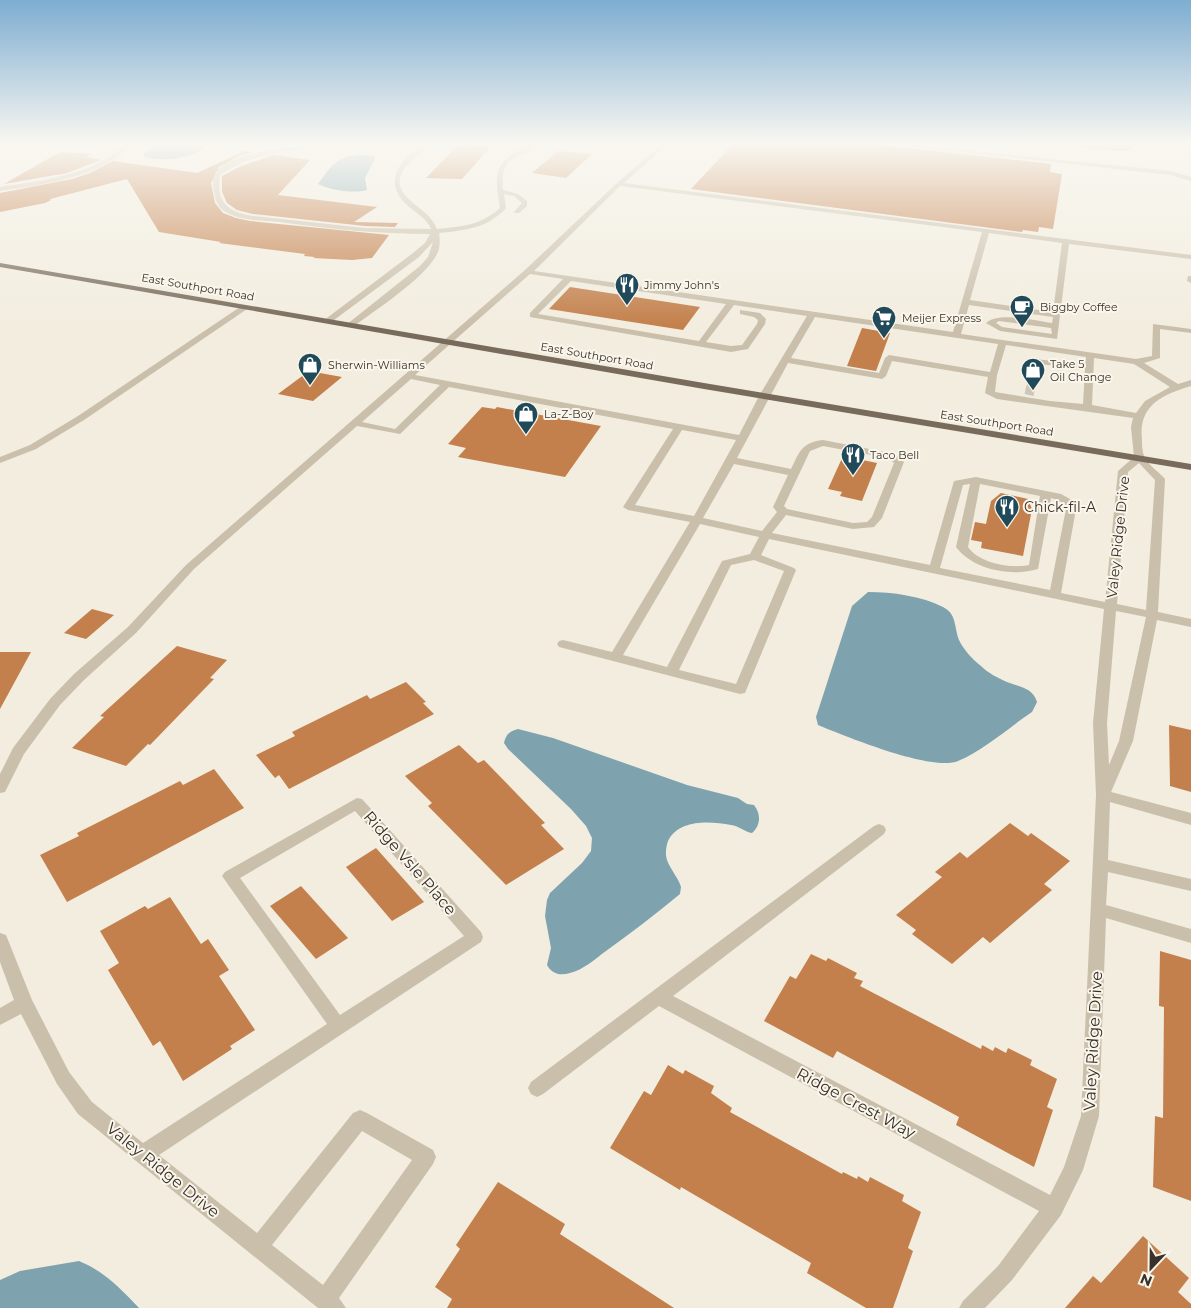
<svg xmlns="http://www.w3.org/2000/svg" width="1191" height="1308" viewBox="0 0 1191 1308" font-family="Montserrat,sans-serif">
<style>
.water{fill:#7ea3af}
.building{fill:#c3804c}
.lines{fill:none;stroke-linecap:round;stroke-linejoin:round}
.minor-tunnel{stroke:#cdc7bb;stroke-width:9;stroke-dasharray:9 4.5;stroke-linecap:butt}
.minor{fill:#cabfab;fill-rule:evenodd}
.major{fill:#796b5b;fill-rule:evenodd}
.labels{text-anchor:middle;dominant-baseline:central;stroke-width:4;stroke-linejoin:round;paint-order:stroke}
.far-poi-label{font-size:11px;fill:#38312a;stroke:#faf6eb;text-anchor:start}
.far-street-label{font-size:11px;fill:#38312a;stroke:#faf6eb}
.poi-label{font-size:14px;fill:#38312a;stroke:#faf6eb;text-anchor:start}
.street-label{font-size:14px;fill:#38312a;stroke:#faf6eb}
.near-street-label{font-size:16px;fill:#38312a;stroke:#faf6eb}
</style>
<rect width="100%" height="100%" fill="#f2eddf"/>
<g class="water">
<path d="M156 143H209C195 159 165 162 145 157L143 154 155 146Z"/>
<path d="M1031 143H1191V146L1147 143 1135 146 1128 151H1113Z"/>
<path d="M364 155 374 156 375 159 365 178 367 190C355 194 329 190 318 184 333 164 337 155 364 155Z"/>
<path d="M868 592C892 592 922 596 943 607 957 614 954 627 959 640 963 649 973 660 981 666 988 673 998 678 1007 682 1020 687 1033 688 1037 702L1032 712C1008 728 984 750 958 761 932 772 845 736 818 725L816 717 852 606Z"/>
<path d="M518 729 553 738 687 785 738 798 747 804 754 805C761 814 761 825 752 833 745 832 739 826 731 825 710 821 679 819 668 841 666 847 665 854 667 860 670 869 678 877 681 887L680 894C656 914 631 933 606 951 595 959 583 970 570 973 560 976 552 974 547 965L551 948 545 916 547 900 550 893 582 863 591 851 592 838 586 826 571 809 508 749 504 743C506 734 510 731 518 729Z"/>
<path d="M79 1261C104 1271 121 1289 139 1308H0V1280L20 1271Z"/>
</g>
<g class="building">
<path d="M734 143H863L1051 164 1050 172 1062 174 1053 229 1039 227 1038 232 1023 230 1022 232 691 189Z"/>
<path d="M459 144 491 146 462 179 426 178Z"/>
<path d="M244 151 253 152 239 156 219 167 211 183 215 203 223 213 236 218 250 221 389 235 372 258 352 260 313 258 315 257 304 256 305 254 219 243 221 242 159 232 127 179 50 199 51 200 45 203 0 212V193L72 179 90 173 113 161 197 173Z"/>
<path d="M558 151 592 154 566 178 532 173Z"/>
<path d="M60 152 92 154 86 157 101 160 67 173 4 184Z"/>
<path d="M274 155 310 160 278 195 377 207 354 222 398 223 395 227 365 226 253 214 237 210 227 203 222 192V176L241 166Z"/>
<path d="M570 287 700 307 683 330 549 309Z"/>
<path d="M862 328 890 333 876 371 847 366Z"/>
<path d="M309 371 342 377 313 401 278 394Z"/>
<path d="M482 407 495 409 497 407 601 426 565 477 458 457 466 448 448 444Z"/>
<path d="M843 456 877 463 862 501 840 496 842 492 828 489Z"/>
<path d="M1001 493 1028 499 1032 509 1023 556 981 548 982 542 971 540 975 522 986 524 991 501Z"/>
<path d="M92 609 114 615 86 639 64 633Z"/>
<path d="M177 646 227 660 210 678 214 679 150 745 148 744 126 766 72 748 104 717 100 716Z"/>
<path d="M0 652H31L0 709Z"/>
<path d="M406 682 426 702 423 703 434 714 289 789 279 775 275 778 256 755 295 736 292 732 367 695 370 699Z"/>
<path d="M1169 725 1191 730V792L1170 786Z"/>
<path d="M459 745 478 763 484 760 545 823 541 825 564 849 506 885 428 806 432 803 405 776Z"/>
<path d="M214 769 244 808 67 902 40 855 79 836 77 833 180 781 183 785Z"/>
<path d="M1010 823 1028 836 1031 833 1070 861 1044 884 1052 890 990 943 983 937 952 964 912 934 916 930 896 915 942 877 935 872 960 852 967 858Z"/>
<path d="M376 848 424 902 392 921 346 867Z"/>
<path d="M301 886 348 938 316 959 270 906Z"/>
<path d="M170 897 201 944 208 939 229 970 219 976 255 1030 230 1046 232 1049 183 1081 160 1041 153 1046 108 970 119 963 100 931 145 906 148 909Z"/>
<path d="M1160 951 1191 960V1201L1153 1187 1155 1116 1163 1118 1164 1007 1159 1006Z"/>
<path d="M811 954 826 961 828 958 857 973 854 978 863 981 860 986 981 1049 982 1045 993 1051 995 1047 1006 1053 1008 1048 1032 1060 1030 1065 1057 1079 1047 1107 1053 1110 1034 1167 956 1125 959 1117 837 1051 833 1058 764 1021 790 976 796 979Z"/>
<path d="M668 1065 683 1074 685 1070 714 1086 711 1093 732 1108 730 1112 842 1174 843 1172 857 1179 858 1176 868 1182 870 1177 904 1195 902 1201 921 1212 908 1248 913 1251 893 1308H866L807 1273 811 1263 681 1187 680 1190 610 1148 644 1091 651 1095Z"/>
<path d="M498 1182 565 1224 560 1234 674 1308H447L452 1299 435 1287 460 1249 456 1245Z"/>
<path d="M1143 1236 1189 1278 1178 1292 1191 1304V1308H1065L1093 1276 1101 1283Z"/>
</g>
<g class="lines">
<path class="minor-tunnel" d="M1029 395 1031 385"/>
<g class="minor">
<path d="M126 143H132C105 177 41 185 0 191V187C40 181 99 174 126 143Z"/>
<path d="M428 143H434C414 159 381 177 413 203 423 211 432 217 437 229 464 226 479 226 500 208 496 180 491 165 519 150 527 146 533 143 542 143 524 161 499 150 503 190L518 194 527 201V206L519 213H515L514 212 522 203 514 196 504 194 506 208C487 229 465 230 439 233 440 238 440 243 439 249 432 274 375 310 353 327L346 325 420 266 428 257 433 242 419 257 330 323 323 321 413 253 425 243 430 234C379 234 329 229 279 222 261 220 239 221 224 211 215 205 214 193 213 184 209 137 390 143 421 146ZM396 148 417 149C396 164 385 184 406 204 415 213 426 217 431 229L365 228 253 216C228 212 216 203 220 175 271 141 337 148 396 148Z"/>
<path d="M663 143H669L624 183 1191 255V259L1069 244 1057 339 1000 331 986 323C999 311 1035 321 1052 323L1053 317 969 305 961 334 1136 359 1152 356 1153 324 1191 329V333L1160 329V358L1144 363 1178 384 1191 380V386C1161 395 1138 406 1142 440 1142 445 1142 451 1144 456 1147 464 1159 472 1165 479L1158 612 1191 619V627L1157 620 1133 741 1111 792 1191 813V825L1110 802 1108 860 1191 879V891L1108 872 1106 905 1191 929V943L1106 918 1099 1116 1083 1170 1061 1215 1012 1280 985 1308H959L963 1301 998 1266 1039 1211 659 1006 543 1094 537 1097 531 1094 528 1088 531 1082 874 826 879 824 884 826 886 830 884 834 673 996 1050 1195 1064 1167 1081 1116 1096 795 1093 723 1104 609 769 539 761 555 794 568 796 570 745 693 740 694 559 647 557 644 559 641 563 640 612 652 690 522 628 510 623 507 673 429 449 387 400 434 357 426 194 569 136 633 84 680 60 705 24 754 5 792 0 793V774L13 748 50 699 74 674 128 627 186 565 525 270 617 183ZM620 186 982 232 953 332 534 271ZM989 233 1062 243 1053 312 970 300ZM530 274 563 279 530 313V317L731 352 748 349 765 324 766 319 760 313 740 310V314L754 317 758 320 757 324 742 345 731 346 706 342 734 305 807 316 759 396 739 435 415 375ZM571 281 726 304 699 341 538 314ZM815 317 998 344 990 372 889 355 885 358 879 373 791 358ZM999 321 1051 328 1052 334 1002 327 996 323ZM1006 345 1086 357 1085 364 1034 359 1031 363 1027 385 1031 388 1035 385 1039 364 1085 369 1083 404 1050 401 995 392 997 375ZM1094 358 1134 364 1170 387 1145 401 1136 413 1092 405ZM892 361 988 377 985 393 997 399 1133 418 1131 427 1134 457 1118 471 1105 602 1061 593 1076 509 1072 500 1061 494 976 477 954 481 930 565 772 533 786 515 853 529 874 527 882 518 904 462 895 454 823 440C801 443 800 451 791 469L737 458 788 363 882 379 886 376ZM411 379 440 385 395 429 362 422ZM682 430 736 440 694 516 635 505ZM823 446 888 458 894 463 872 517 867 522 853 523 787 509 784 506 810 451ZM1139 463 1155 480 1146 610 1117 604 1128 472ZM734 464 788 475 773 507 777 512 762 531 703 518ZM970 484 956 547C973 570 1012 577 1038 569L1051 498C1058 500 1063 502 1066 509L1050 590 940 568 963 485ZM980 484 1040 496 1029 565C1010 569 979 563 968 547ZM700 524 759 537 750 554 722 561 667 667 623 655ZM754 560 784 571 736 684 679 670 731 565ZM1116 611 1146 617 1119 741 1109 765 1107 723Z"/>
<path d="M878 143H894L1171 171 1191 177V181L1170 175Z"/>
<path d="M1188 276H1191V283L1187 281Z"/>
<path d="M243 305 250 307 84 420 36 449 0 463V457L30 445 78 416Z"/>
<path d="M357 798 362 799 481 932 483 937 481 942 159 1155 257 1233 353 1113 360 1110 367 1113 433 1150 436 1157 433 1164 339 1298 346 1308H318L78 1114 57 1084 21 1014 0 1025V1008L14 1000 0 962V933L6 935 32 1000 69 1072 92 1102 143 1143 327 1024 222 876 225 872ZM355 811 464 936 340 1015 240 878ZM362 1131 412 1160 323 1285 272 1245Z"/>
</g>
<path class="major" d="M0 263 704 383 1191 464V470L704 389 0 267Z"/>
</g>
<linearGradient id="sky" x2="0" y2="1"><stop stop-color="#7dadd1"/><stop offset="0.44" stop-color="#f9f7f1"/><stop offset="1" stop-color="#f9f7f1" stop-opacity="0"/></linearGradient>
<rect width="1191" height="326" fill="url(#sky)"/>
<defs>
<symbol id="restaurant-pin" viewBox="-11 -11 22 30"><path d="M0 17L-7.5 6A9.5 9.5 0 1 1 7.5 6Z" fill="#204a59" stroke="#faf6eb"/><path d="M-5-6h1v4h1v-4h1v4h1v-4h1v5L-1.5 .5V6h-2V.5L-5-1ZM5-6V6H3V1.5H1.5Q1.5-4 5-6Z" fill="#fff"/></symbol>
<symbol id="cafe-pin" viewBox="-11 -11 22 30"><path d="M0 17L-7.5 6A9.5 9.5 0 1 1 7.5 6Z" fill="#204a59" stroke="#faf6eb"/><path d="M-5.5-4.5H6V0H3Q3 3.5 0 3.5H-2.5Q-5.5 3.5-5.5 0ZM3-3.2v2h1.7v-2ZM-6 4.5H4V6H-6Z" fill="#fff"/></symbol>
<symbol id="supermarket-pin" viewBox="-11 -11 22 30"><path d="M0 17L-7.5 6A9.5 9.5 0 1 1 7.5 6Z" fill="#204a59" stroke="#faf6eb"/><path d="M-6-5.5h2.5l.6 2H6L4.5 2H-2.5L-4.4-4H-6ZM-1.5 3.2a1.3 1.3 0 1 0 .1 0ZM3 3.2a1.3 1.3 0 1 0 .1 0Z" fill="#fff"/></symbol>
<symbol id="shop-pin" viewBox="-11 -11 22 30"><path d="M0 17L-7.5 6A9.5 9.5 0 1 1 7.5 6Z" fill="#204a59" stroke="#faf6eb"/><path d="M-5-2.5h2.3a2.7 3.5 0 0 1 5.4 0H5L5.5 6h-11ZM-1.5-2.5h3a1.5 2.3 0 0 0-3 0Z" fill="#fff"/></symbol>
</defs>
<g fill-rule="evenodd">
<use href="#restaurant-pin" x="613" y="271" width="28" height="38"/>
<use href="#cafe-pin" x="1008" y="293" width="28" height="38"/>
<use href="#supermarket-pin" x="870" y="304" width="28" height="38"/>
<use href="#shop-pin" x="296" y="351" width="28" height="38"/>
<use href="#shop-pin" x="1019" y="356" width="28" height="38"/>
<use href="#shop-pin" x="512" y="400" width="28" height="38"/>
<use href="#restaurant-pin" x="839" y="441" width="28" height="38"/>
<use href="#restaurant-pin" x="993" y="493" width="28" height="38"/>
</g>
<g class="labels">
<g class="far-poi-label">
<text x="644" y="285">Jimmy John's</text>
<text x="1040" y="307">Biggby Coffee</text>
<text x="902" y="318">Meijer Express</text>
<text x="1050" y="364">Take 5<tspan x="1050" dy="13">Oil Change</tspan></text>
<text x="328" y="365">Sherwin-Williams</text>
<text x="544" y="414">La-Z-Boy</text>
<text x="870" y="455">Taco Bell</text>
</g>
<g class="far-street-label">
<text transform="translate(198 287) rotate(10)">East Southport Road</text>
<text transform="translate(597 356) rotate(10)">East Southport Road</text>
<text transform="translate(997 423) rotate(9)">East Southport Road</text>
</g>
<g class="poi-label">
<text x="1024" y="507">Chick-fil-A</text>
</g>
<g class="street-label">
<text transform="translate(1118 537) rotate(-84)">Valey Ridge Drive</text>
</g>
<g class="near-street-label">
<text transform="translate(410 863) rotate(49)">Ridge Vsle Place</text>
<text transform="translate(1093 1041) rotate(-87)">Valey Ridge Drive</text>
<text transform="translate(856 1103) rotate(28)">Ridge Crest Way</text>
<text transform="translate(163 1170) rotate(39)">Valey Ridge Drive</text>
</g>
</g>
<g transform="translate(1151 1268) rotate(202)" stroke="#faf6eb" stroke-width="4" paint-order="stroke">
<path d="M0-4L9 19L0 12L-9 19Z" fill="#38312a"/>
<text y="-8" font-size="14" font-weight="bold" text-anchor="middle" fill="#38312a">N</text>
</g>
</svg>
